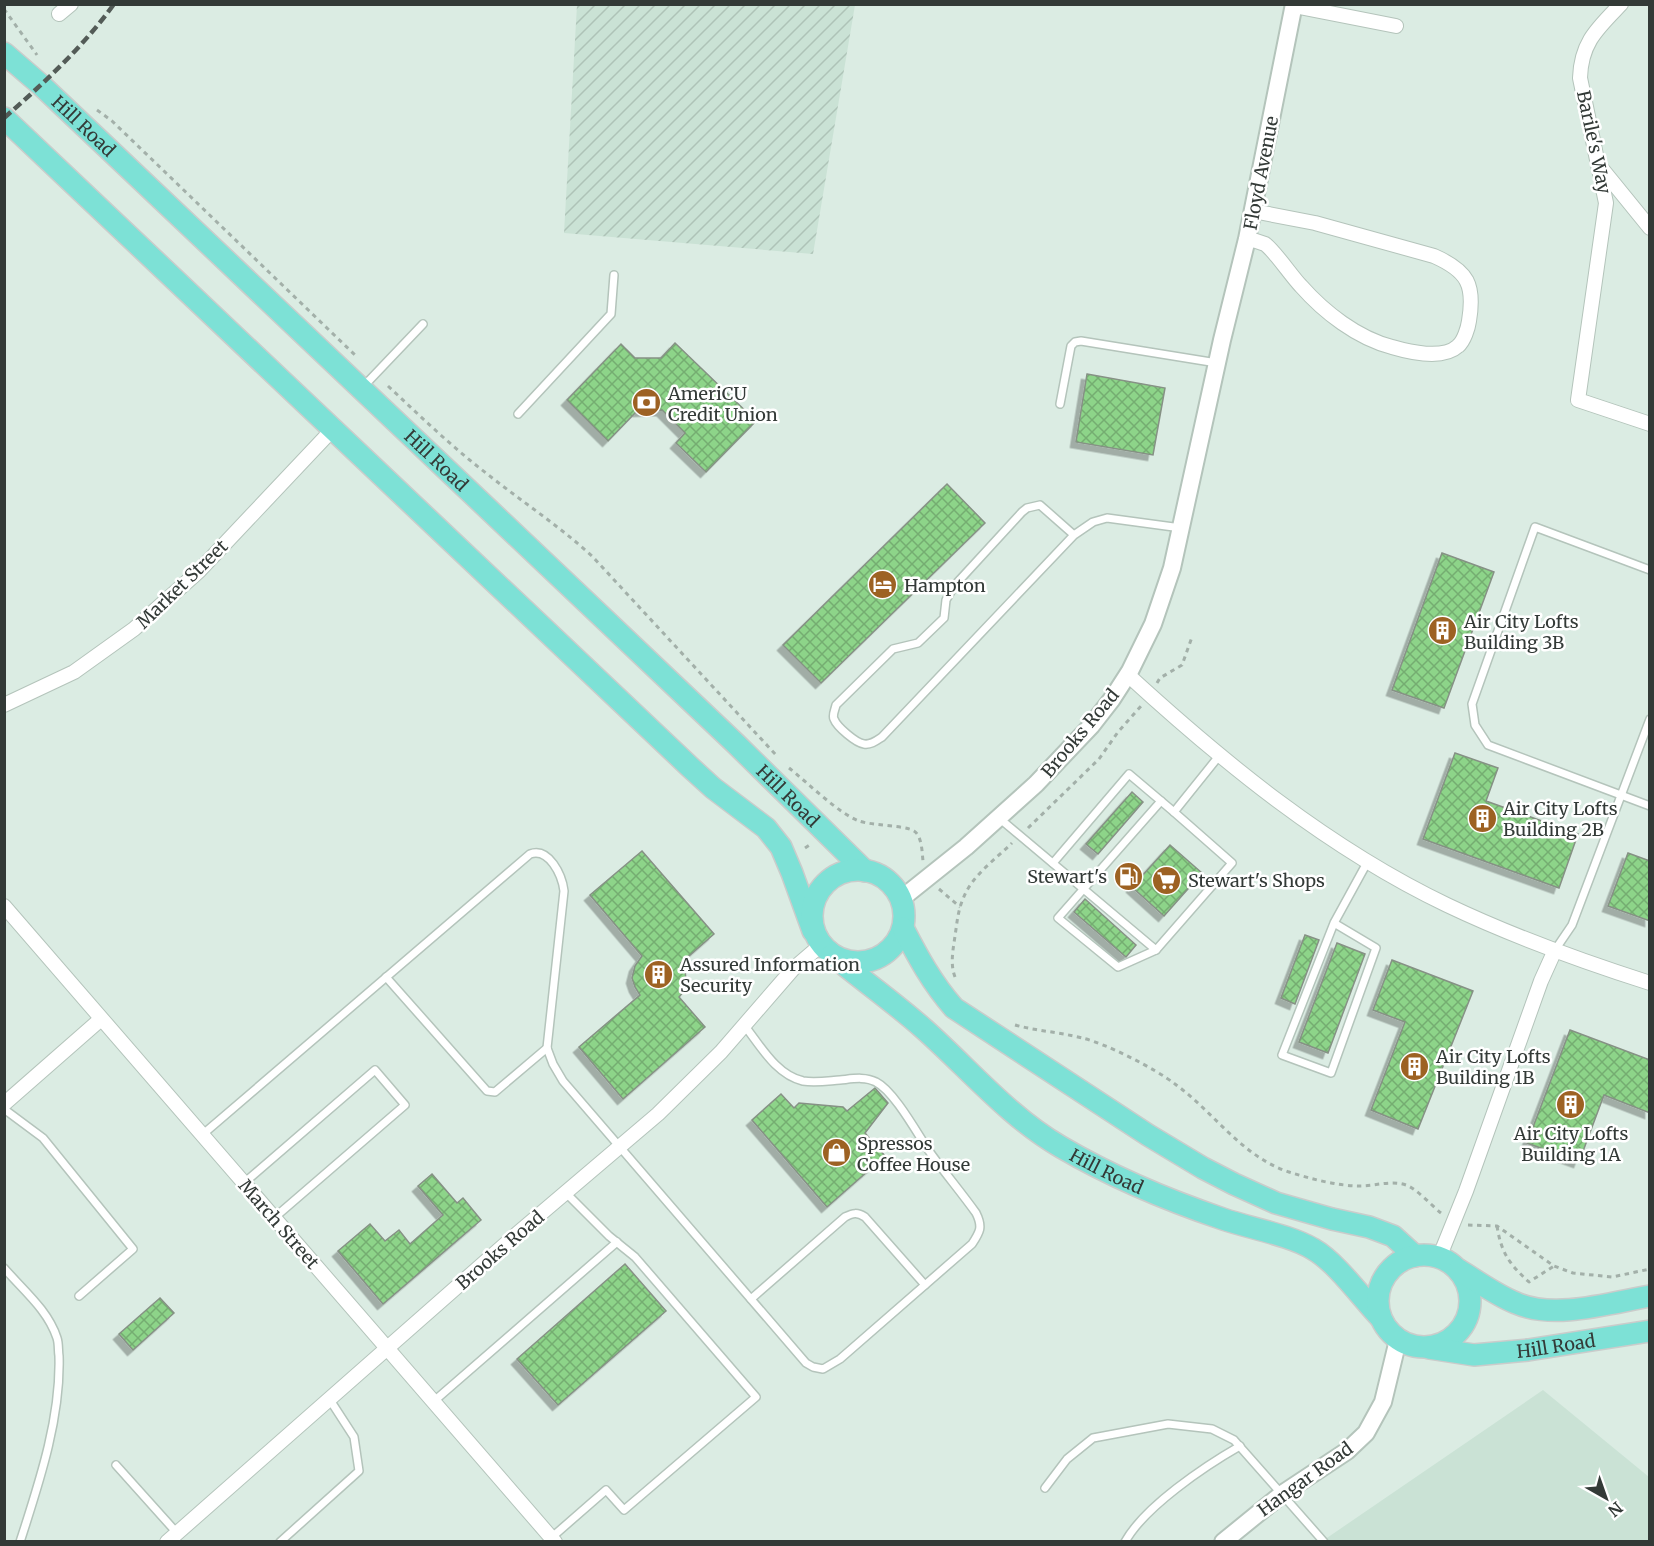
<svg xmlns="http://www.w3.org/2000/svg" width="1654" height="1546" viewBox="0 0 1654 1546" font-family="Merriweather,serif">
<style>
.built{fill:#cae2d5}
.industrial{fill:url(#industrial-furrows)}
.building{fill:url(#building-cross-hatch);stroke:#869185;stroke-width:1.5;filter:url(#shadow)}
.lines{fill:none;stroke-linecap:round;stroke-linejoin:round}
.service-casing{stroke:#b4c4bb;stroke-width:10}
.minor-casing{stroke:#b4c4bb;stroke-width:16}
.tertiary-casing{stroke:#b4c4bb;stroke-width:20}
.primary-casing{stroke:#cacccb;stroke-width:24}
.path{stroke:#a3b0a9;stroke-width:3;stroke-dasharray:4.5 4.5;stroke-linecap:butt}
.service{stroke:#fff;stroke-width:7}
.minor{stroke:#fff;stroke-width:14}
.tertiary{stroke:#fff;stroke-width:16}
.primary{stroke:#7de1d6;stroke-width:21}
.rail{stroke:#535b57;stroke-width:4.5;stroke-dasharray:9 4.5;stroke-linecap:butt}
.labels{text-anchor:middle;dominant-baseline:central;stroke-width:5;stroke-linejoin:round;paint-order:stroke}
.street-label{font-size:18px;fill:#333a37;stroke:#fff}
.poi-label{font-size:18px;fill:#333a37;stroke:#fff;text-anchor:start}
</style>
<defs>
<pattern id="industrial-furrows" width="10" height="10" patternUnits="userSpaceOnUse" patternTransform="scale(1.5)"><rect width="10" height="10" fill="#cae2d5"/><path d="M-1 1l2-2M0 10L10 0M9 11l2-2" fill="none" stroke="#aec3b7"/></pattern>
<pattern id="building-cross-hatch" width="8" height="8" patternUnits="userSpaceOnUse" patternTransform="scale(1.5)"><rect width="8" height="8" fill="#8dd489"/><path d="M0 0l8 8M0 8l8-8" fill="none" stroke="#74ad71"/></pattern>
<filter id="shadow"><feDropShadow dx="-5.5" dy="5.5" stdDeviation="0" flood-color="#0004"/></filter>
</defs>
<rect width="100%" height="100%" fill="#dbece3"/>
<path class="built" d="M1543 1390 1649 1477V1541L1321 1542Z"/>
<path class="industrial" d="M577 5H855L813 254 564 233Z"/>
<g class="building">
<path d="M675 343 756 421 706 472 676 443 685 433 662 410 637 411 608 441 567 400 621 344 635 358H661Z"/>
<path d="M1087 374 1165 388 1153 455 1076 442Z"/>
<path d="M947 484 985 523 821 683 783 645Z"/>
<path d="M1442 553 1494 572 1444 708 1392 690Z"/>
<path d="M1455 753 1498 768 1486 801 1578 834 1559 888 1423 839Z"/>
<path d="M1132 792 1143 802 1098 854 1086 844Z"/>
<path d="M1170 845 1202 873 1164 916 1132 887Z"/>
<path d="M642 851 714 934 681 963 685 970 686 980 685 990 679 997 705 1027 623 1099 579 1047 640 995 635 987 632 978 635 966 642 956 590 895Z"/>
<path d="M1628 853 1650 861V921L1608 906Z"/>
<path d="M1085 899 1136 945 1126 957 1074 912Z"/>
<path d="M1305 935 1319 940 1295 1004 1281 998Z"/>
<path d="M1337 943 1365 954 1328 1053 1299 1042Z"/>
<path d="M1392 960 1473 991 1418 1129 1371 1110 1405 1022 1373 1010Z"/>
<path d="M1570 1030 1650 1060V1113L1604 1095 1579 1162 1527 1143Z"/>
<path d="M875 1088 888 1103 865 1133 885 1156 827 1207 752 1120 781 1094 794 1108 799 1103 843 1107 847 1111Z"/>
<path d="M432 1174 457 1203 463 1198 481 1220 383 1304 338 1251 370 1224 385 1241 399 1230 410 1244 443 1215 418 1186Z"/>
<path d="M625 1264 666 1311 558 1405 517 1359Z"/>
<path d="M160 1298 174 1313 133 1350 119 1334Z"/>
</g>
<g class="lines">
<defs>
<g id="service">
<path d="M362 388 423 324"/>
<path d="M1060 404 1071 346 1075 342 1081 341 1217 363"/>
<path d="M518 414 611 314 614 275"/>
<path d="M1074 535 1040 505 1027 508 1022 512 955 585 946 600 944 618 918 643 893 649 836 705C835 710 832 715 834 719 837 727 856 743 864 744 871 745 876 741 882 737L1074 535 1093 522 1107 518 1181 528"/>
<path d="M1650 570 1535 527 1472 704 1475 725 1488 745 1650 806"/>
<path d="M999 818 1156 950 1232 863 1174 812 1219 756"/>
<path d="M1053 863 1129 774 1174 812"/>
<path d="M1334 923 1376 948 1331 1073 1282 1055 1334 923 1368 861"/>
<path d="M1156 950 1118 967 1058 918 1161 801"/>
<path d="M1555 950 1572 925 1650 719"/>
<path d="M386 977 487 1091 495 1092 547 1048"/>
<path d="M4 1109 43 1138 133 1249 79 1296"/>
<path d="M202 1135 530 854C549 847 562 875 564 891L547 1048 553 1064 563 1081 806 1363 813 1367 823 1369 840 1359 972 1244C980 1232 983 1227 976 1213 961 1192 944 1172 929 1151 917 1133 894 1091 876 1082 865 1076 851 1079 840 1080 827 1081 815 1083 803 1081 776 1075 760 1045 744 1025"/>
<path d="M244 1183 375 1070 405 1105 274 1218"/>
<path d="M4 1268C23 1290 48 1310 57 1338 59 1344 58 1350 59 1356 61 1418 39 1483 20 1542"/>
<path d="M751 1299 845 1217C853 1213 857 1212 865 1217L925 1285"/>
<path d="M433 1402 617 1242"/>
<path d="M116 1465 177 1533"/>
<path d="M1045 1488 1067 1459 1093 1438 1168 1424 1212 1429 1234 1440 1324 1542"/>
<path d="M551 1538 606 1490 624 1510 756 1397 635 1257 609 1236 566 1193"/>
<path d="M280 1542 359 1471 354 1437 330 1400"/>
<path d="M1125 1542C1144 1507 1205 1466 1240 1446"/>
</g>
<g id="minor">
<path d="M1621 4C1598 28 1581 42 1580 78L1606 203 1578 400 1650 424"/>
<path d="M1294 6 1396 26"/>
<path d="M59 14 71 4"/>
<path d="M1602 169 1650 228"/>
<path d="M1247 239C1253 240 1260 242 1265 244 1274 250 1292 277 1301 286 1324 312 1357 338 1392 347 1409 352 1443 360 1458 346 1464 341 1468 328 1469 321 1475 285 1468 271 1434 256L1315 223 1253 211"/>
<path d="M1128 675C1224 763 1328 848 1447 905 1512 936 1581 961 1650 983"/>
<path d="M4 705 74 672 134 629 199 571 333 429"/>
<path d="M4 906 555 1542"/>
<path d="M4 1104 101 1019"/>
<path d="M1439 1258 1466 1191 1541 981 1555 950"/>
<path d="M167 1542 518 1233 658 1114 721 1052 793 969 821 945"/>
</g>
<g id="tertiary">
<path d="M901 899 966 847 1036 784 1091 726 1112 699 1130 671 1153 624 1172 568 1222 340 1247 239 1294 4"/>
<path d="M1223 1542 1282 1494 1347 1451 1366 1433 1383 1402 1398 1340"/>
</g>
<g id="primary">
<path id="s1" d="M4 53 41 85 735 743 865 871"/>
<path d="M4 118 690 767 713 788 766 828 781 847 792 873 813 931"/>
<circle cx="858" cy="916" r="46"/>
<path d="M903 928C918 957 932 983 954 1008L1148 1135 1203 1168 1234 1184 1276 1203 1332 1219 1369 1227 1393 1236 1415 1256"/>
<path id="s2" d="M832 955C862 980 895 1003 924 1029 969 1069 1009 1117 1061 1147 1112 1177 1167 1200 1223 1219 1249 1228 1290 1235 1313 1249 1336 1262 1361 1297 1380 1317"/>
<circle cx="1424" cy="1301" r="46"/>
<path d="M1459 1270C1477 1281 1496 1295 1516 1303 1554 1320 1610 1303 1650 1296"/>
<path id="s3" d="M1429 1348 1474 1355 1528 1350 1650 1331"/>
</g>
</defs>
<use href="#service" class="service-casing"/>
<use href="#minor" class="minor-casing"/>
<use href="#tertiary" class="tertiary-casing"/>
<use href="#primary" class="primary-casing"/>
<g class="path">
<path d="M4 9 37 55"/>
<path d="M97 110 112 121 355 355"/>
<path d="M388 386C420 416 451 446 486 473 521 501 558 525 592 556L776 755"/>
<path d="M1157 683 1160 678 1182 665 1192 637"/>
<path d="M789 768C808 783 838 813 859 821 874 826 904 825 914 831 922 836 922 852 923 861"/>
<path d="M1028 828 1099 759 1118 732 1141 706"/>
<path d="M805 848 811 844"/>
<path d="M939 889 960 907"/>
<path d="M955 977C950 964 953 950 955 936 957 923 958 910 963 899 972 875 995 860 1012 843"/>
<path d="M1015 1025C1037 1031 1059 1032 1082 1038 1105 1043 1156 1069 1175 1084 1215 1113 1241 1156 1289 1172 1311 1179 1338 1186 1360 1186 1375 1186 1391 1180 1406 1185 1417 1189 1431 1205 1441 1213"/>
<path d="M1468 1225 1497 1226 1554 1266 1573 1273 1612 1277 1650 1269"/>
<path d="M1497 1226C1501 1252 1509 1264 1529 1282L1554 1266"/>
</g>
<use href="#service" class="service"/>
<use href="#minor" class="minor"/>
<use href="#tertiary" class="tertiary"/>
<use href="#primary" class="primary"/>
<path class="rail" d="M4 118C44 83 83 47 114 4"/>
</g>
<defs>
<symbol id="bank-disc" viewBox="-11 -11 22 22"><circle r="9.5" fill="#9d6223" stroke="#fff"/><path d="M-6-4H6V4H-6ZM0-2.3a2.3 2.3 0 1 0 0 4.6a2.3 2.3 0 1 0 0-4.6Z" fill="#fff"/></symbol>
<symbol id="hotel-disc" viewBox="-11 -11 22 22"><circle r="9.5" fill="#9d6223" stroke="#fff"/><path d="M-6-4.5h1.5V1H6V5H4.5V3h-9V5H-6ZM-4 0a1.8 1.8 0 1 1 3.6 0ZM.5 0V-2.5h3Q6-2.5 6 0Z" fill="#fff"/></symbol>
<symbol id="building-disc" viewBox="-11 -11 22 22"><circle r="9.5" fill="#9d6223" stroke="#fff"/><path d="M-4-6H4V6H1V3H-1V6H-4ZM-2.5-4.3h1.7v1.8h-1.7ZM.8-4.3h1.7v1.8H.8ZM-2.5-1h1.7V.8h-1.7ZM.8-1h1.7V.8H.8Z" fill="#fff"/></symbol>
<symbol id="fuel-disc" viewBox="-11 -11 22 22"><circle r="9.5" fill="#9d6223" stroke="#fff"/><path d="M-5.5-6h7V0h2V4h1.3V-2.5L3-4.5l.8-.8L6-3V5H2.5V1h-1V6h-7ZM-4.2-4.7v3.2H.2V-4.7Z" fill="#fff"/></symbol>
<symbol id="supermarket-disc" viewBox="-11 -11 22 22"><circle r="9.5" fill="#9d6223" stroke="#fff"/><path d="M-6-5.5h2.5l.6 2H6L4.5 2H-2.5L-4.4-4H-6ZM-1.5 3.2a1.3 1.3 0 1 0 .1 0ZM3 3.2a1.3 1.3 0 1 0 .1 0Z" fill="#fff"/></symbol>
<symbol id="shop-disc" viewBox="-11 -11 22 22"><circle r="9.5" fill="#9d6223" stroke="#fff"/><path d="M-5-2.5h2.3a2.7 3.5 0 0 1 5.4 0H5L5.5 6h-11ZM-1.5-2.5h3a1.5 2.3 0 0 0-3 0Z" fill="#fff"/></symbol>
</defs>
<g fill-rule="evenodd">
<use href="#bank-disc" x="630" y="386" width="33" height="33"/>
<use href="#hotel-disc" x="866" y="568" width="33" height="33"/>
<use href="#building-disc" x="1426" y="614" width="33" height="33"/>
<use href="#building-disc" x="1466" y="802" width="33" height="33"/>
<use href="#fuel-disc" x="1112" y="860" width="33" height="33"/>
<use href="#supermarket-disc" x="1150" y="864" width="33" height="33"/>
<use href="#building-disc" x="642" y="958" width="33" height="33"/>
<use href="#building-disc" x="1398" y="1050" width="33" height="33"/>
<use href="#building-disc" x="1554" y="1088" width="33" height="33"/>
<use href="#shop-disc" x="820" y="1136" width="33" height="33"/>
</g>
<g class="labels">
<g class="street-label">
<text stroke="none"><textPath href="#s1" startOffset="108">Hill Road</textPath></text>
<text transform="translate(1594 142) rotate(78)">Barile's Way</text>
<text transform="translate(1261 173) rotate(-79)">Floyd Avenue</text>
<text stroke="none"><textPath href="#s1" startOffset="594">Hill Road</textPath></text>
<text transform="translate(182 584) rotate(-44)">Market Street</text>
<text transform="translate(1080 733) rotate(-50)">Brooks Road</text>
<text stroke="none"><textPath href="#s1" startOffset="1080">Hill Road</textPath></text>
<text stroke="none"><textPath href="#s2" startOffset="351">Hill Road</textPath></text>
<text transform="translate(279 1224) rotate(49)">March Street</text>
<text transform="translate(500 1250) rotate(-41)">Brooks Road</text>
<text stroke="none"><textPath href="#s3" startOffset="128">Hill Road</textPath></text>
<text transform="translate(1305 1479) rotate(-36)">Hangar Road</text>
</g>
<g class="poi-label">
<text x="668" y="393">AmeriCU<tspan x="668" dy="21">Credit Union</tspan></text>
<text x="904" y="585">Hampton</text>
<text x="1464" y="621">Air City Lofts<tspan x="1464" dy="21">Building 3B</tspan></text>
<text x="1503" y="808">Air City Lofts<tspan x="1503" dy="21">Building 2B</tspan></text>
<text x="1107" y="876" text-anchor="end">Stewart's</text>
<text x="1188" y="880">Stewart's Shops</text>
<text x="680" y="964">Assured Information<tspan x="680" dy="21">Security</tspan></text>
<text x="1436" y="1056">Air City Lofts<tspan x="1436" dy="21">Building 1B</tspan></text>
<text x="1571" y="1133" text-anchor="middle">Air City Lofts<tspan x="1571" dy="21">Building 1A</tspan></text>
<text x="857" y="1143">Spressos<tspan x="857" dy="21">Coffee House</tspan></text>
</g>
</g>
<rect width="1654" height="1546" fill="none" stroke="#333a37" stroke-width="12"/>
<g transform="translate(1606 1498) rotate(140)" stroke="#ffffff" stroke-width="4.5" paint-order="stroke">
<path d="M0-4.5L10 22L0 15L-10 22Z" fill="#333a37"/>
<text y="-9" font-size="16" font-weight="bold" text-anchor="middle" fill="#333a37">N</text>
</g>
</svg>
